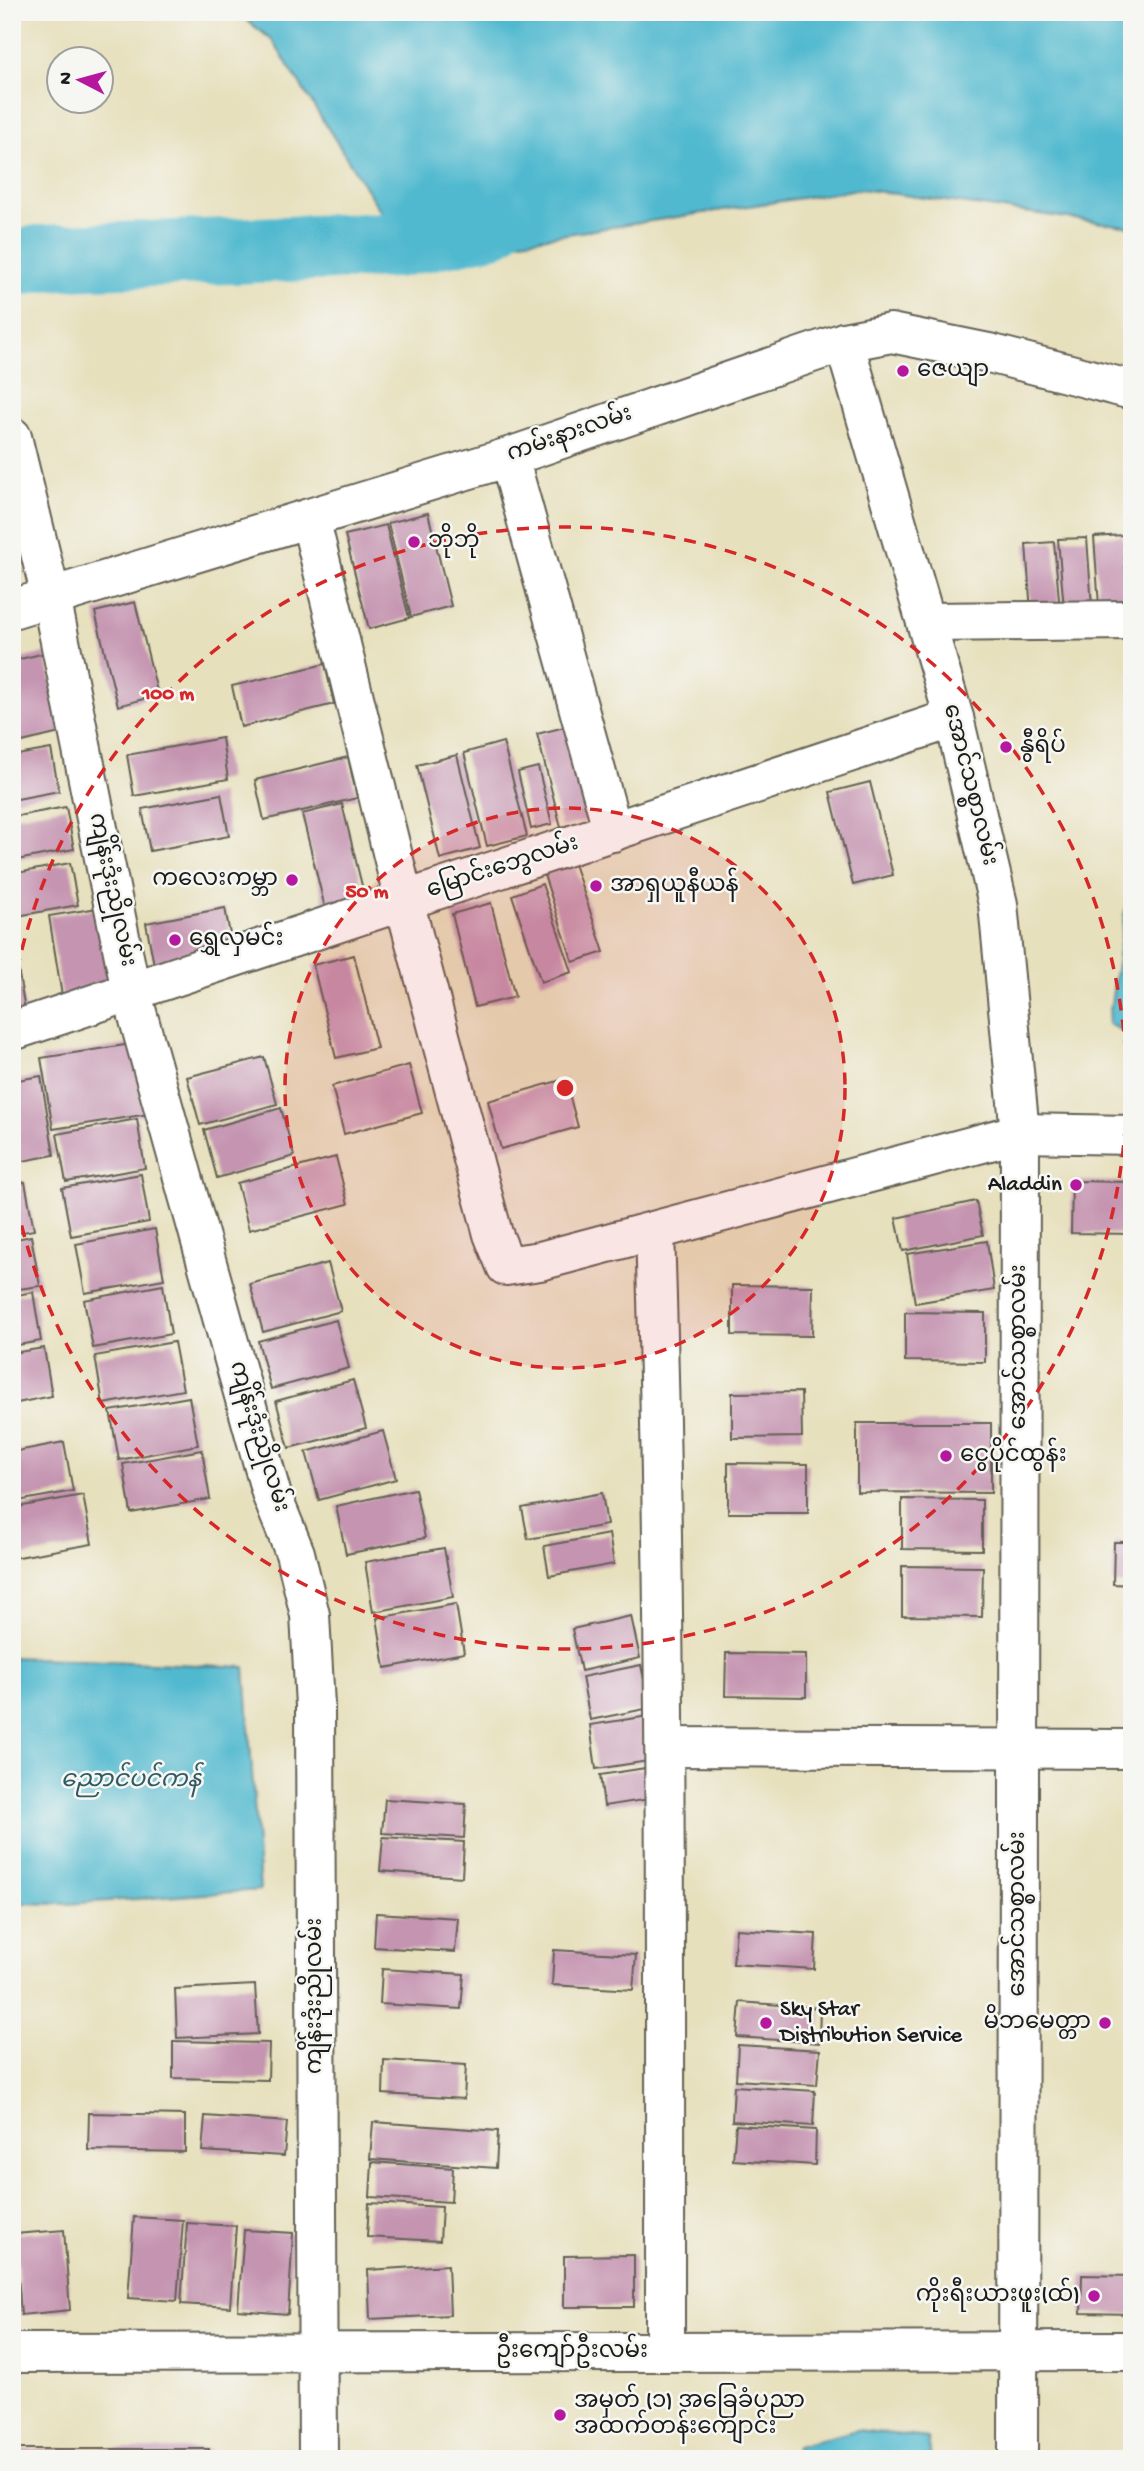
<svg xmlns="http://www.w3.org/2000/svg" width="1144" height="2471" viewBox="0 0 1144 2471" font-family="'Gochi Hand','Noto Sans Myanmar',sans-serif">
<style>
.water{fill:#51b9cf;stroke:#366a76;stroke-width:2}
.lines{fill:none;stroke-linecap:round;stroke-linejoin:round}
.river{stroke:#51b9cf;stroke-width:66}
.building{fill:#c594b1}
.minor-casing{stroke:#636154;stroke-width:42}
.minor{stroke:#fff;stroke-width:38}
.ring{fill:none;stroke:#d62828;stroke-width:3.5;stroke-dasharray:12 9}
.poi-dot{fill:#b5179e;stroke:#f6f6f2;stroke-width:2.5}
.labels{text-anchor:middle;dominant-baseline:central;stroke-width:5;stroke-linejoin:round;paint-order:stroke}
.poi-label{font-size:23px;fill:#1c1c1c;stroke:#f6f6f2;text-anchor:start}
.street-label{font-size:23px;fill:#1c1c1c;stroke:#f6f6f2}
.water-label{font-size:24px;font-style:italic;fill:#315b64;stroke:#f6f6f2}
.centre{fill:#d62828;stroke:#f6f6f2;stroke-width:3.5}
.ring-label{font-size:21px;text-anchor:middle;font-weight:bold;fill:#d62828;stroke:#f6f6f2;stroke-width:5;stroke-linejoin:round;paint-order:stroke}
</style>
<rect width="100%" height="100%" fill="#f6f6f2"/>
<filter id="ink" filterUnits="userSpaceOnUse"><feTurbulence type="fractalNoise" baseFrequency=".0143" numOctaves="2"/><feDisplacementMap in="SourceGraphic" scale="14" xChannelSelector="R" yChannelSelector="G"/><feConvolveMatrix kernelMatrix="1 2 1 2 8 2 1 2 1" color-interpolation-filters="sRGB"/></filter>
<filter id="wash" filterUnits="userSpaceOnUse"><feTurbulence type="fractalNoise" baseFrequency=".00686" numOctaves="4" result="noise"/><feDisplacementMap in="SourceGraphic" scale="28" xChannelSelector="R" yChannelSelector="G"/><feGaussianBlur stdDeviation="1.57" result="paint"/><feColorMatrix in="noise" values="0 0 0 0 0 0 0 0 0 0 0 0 0 0 0 0 0 1.4 0 .05"/><feComposite in="paint" operator="in"/></filter>
<g filter="url(#wash)">
<rect width="100%" height="100%" fill="#e7e0bd"/>
<g class="water">
<path d="M236 12H1132V227L860 189 410 258 272 40Z"/>
<path d="M1132 864V1036L1108 1024Z"/>
<path d="M12 1657 245 1667 260 1890 66 1904 12 1903Z"/>
<path d="M857 2430 928 2438 931 2459H793L796 2446Z"/>
</g>
<g class="lines">
<path class="river" d="M12 264 38 258 395 245 491 224"/>
</g>
<g id="blocks">
<g class="building">
<path d="M428 513 451 606 411 617 388 523Z"/>
<path d="M386 525 409 618 369 629 345 535Z"/>
<path d="M1123 535 1128 604 1099 606 1094 537Z"/>
<path d="M1087 538 1092 607 1064 609 1058 539Z"/>
<path d="M1054 542 1060 611 1031 613 1026 544Z"/>
<path d="M135 602 158 695 118 706 95 612Z"/>
<path d="M45 653 64 732 22 742 12 699V661Z"/>
<path d="M325 664 334 704 241 727 232 686Z"/>
<path d="M577 724 600 818 561 827 537 734Z"/>
<path d="M222 738 228 779 134 796 127 755Z"/>
<path d="M503 742 527 836 487 846 464 753Z"/>
<path d="M51 749 59 791 12 800V756Z"/>
<path d="M457 755 480 848 440 859 417 765Z"/>
<path d="M348 757 357 798 264 820 255 780Z"/>
<path d="M538 767 552 824 531 829 518 772Z"/>
<path d="M870 782 893 875 853 885 830 792Z"/>
<path d="M221 794 229 836 150 851 142 809Z"/>
<path d="M342 804 365 898 325 908 302 814Z"/>
<path d="M66 807 74 849 12 861V817Z"/>
<path d="M70 863 78 905 12 917V874Z"/>
<path d="M574 864 604 952 573 962 544 875Z"/>
<path d="M542 884 572 972 541 982 512 895Z"/>
<path d="M491 903 515 997 475 1007 452 914Z"/>
<path d="M98 908 110 987 62 996 49 916Z"/>
<path d="M225 908 233 950 154 965 146 923Z"/>
<path d="M14 945 26 1016 12 1018V946Z"/>
<path d="M354 955 377 1048 336 1058 313 965Z"/>
<path d="M138 1043 149 1114 53 1129 41 1058Z"/>
<path d="M264 1057 277 1104 200 1125 187 1077Z"/>
<path d="M409 1065 422 1113 344 1134 332 1086Z"/>
<path d="M41 1076 54 1155 12 1163V1081Z"/>
<path d="M565 1079 578 1127 501 1149 488 1101Z"/>
<path d="M281 1108 294 1156 217 1178 204 1130Z"/>
<path d="M137 1119 145 1168 66 1182 57 1134Z"/>
<path d="M336 1157 348 1204 249 1230 237 1183Z"/>
<path d="M141 1174 149 1222 71 1236 62 1188Z"/>
<path d="M1072 1181 1132 1182V1234L1071 1233Z"/>
<path d="M25 1182 34 1230 12 1234V1184Z"/>
<path d="M976 1201 983 1235 903 1251 896 1218Z"/>
<path d="M155 1229 164 1279 85 1293 76 1244Z"/>
<path d="M31 1236 40 1286 12 1290V1240Z"/>
<path d="M987 1241 994 1290 915 1303 907 1254Z"/>
<path d="M328 1263 341 1311 263 1332 250 1284Z"/>
<path d="M163 1285 171 1334 93 1348 84 1300Z"/>
<path d="M732 1285 813 1286 812 1336 732 1335Z"/>
<path d="M33 1292 41 1341 12 1346V1296Z"/>
<path d="M905 1312 985 1313V1362L905 1361Z"/>
<path d="M336 1320 349 1368 271 1389 258 1341Z"/>
<path d="M174 1342 183 1390 103 1404 95 1356Z"/>
<path d="M44 1348 52 1396 12 1404V1353Z"/>
<path d="M353 1380 366 1428 289 1448 276 1401Z"/>
<path d="M801 1392 802 1437 732 1438V1393Z"/>
<path d="M189 1397 198 1445 119 1460 110 1411Z"/>
<path d="M857 1423H991V1493L857 1492Z"/>
<path d="M383 1431 396 1479 319 1500 306 1452Z"/>
<path d="M64 1442 73 1491 12 1502V1452Z"/>
<path d="M202 1450 210 1499 131 1513 123 1464Z"/>
<path d="M728 1463 808 1464V1513H728Z"/>
<path d="M415 1489 425 1538 346 1554 336 1506Z"/>
<path d="M602 1493 607 1525 528 1539 522 1508Z"/>
<path d="M83 1495 92 1544 13 1558 12 1508Z"/>
<path d="M902 1499 982 1500V1550L902 1549Z"/>
<path d="M609 1534 614 1564 549 1576 544 1546Z"/>
<path d="M1114 1542H1132V1585L1113 1584Z"/>
<path d="M444 1548 453 1597 373 1612 365 1562Z"/>
<path d="M902 1566 983 1567 982 1617 902 1616Z"/>
<path d="M456 1604 464 1653 385 1668 377 1618Z"/>
<path d="M631 1616 640 1658 581 1671 572 1629Z"/>
<path d="M726 1653 806 1654V1697L725 1696Z"/>
<path d="M641 1665 650 1708 590 1720 582 1677Z"/>
<path d="M649 1716 655 1760 596 1769 590 1725Z"/>
<path d="M652 1767 656 1798 604 1806 600 1775Z"/>
<path d="M385 1799 466 1804 464 1838 382 1833Z"/>
<path d="M383 1837 464 1842 462 1877 380 1871Z"/>
<path d="M376 1913 458 1918 455 1952 374 1947Z"/>
<path d="M736 1929 816 1934 814 1969 733 1964Z"/>
<path d="M554 1950 636 1955 633 1990 552 1985Z"/>
<path d="M382 1969 464 1974 461 2009 380 2004Z"/>
<path d="M255 1985 258 2034 177 2038 175 1989Z"/>
<path d="M740 2002 820 2008 819 2043 737 2037Z"/>
<path d="M173 2041 269 2043 268 2080 173 2078Z"/>
<path d="M738 2045 820 2050 817 2085 736 2080Z"/>
<path d="M384 2060 466 2065 464 2099 383 2094Z"/>
<path d="M734 2086 815 2091 813 2126 732 2121Z"/>
<path d="M89 2113 185 2115V2152L88 2150Z"/>
<path d="M205 2116 287 2122 284 2156 202 2151Z"/>
<path d="M373 2122 498 2131 496 2168 370 2159Z"/>
<path d="M736 2125 816 2130 815 2165 733 2160Z"/>
<path d="M372 2162 453 2168 451 2202 370 2197Z"/>
<path d="M369 2203 442 2207 440 2241 367 2237Z"/>
<path d="M134 2217 183 2220 177 2301 128 2298Z"/>
<path d="M187 2223 236 2226 230 2307 181 2304Z"/>
<path d="M64 2230 70 2310 21 2315 15 2234Z"/>
<path d="M244 2230 293 2233 288 2314 238 2310Z"/>
<path d="M634 2255V2307H564V2256Z"/>
<path d="M448 2265 450 2315 370 2319 368 2270Z"/>
<path d="M1082 2275 1132 2276V2314L1081 2313Z"/>
<rect x="12" y="2449" width="197" height="10"/>
</g>
</g>
</g>
<g filter="url(#ink)">
<use href="#blocks" fill-opacity="0" stroke="#636154" stroke-width="2"/>
<g class="lines">
<defs>
<g id="minor">
<path d="M844 342 954 718 998 904 1020 1133 1018 2459"/>
<path d="M12 437 51 597 131 991 272 1496 295 1553 310 1615 315 1706 318 2459"/>
<path d="M509 457 613 832"/>
<path d="M310 518 404 901 493 1234 506 1266 540 1261 1020 1133 1132 1135"/>
<path d="M12 609 509 457 844 342 891 333 989 353 1132 390"/>
<path d="M926 622 1132 620"/>
<path d="M12 1031 954 718"/>
<path d="M655 1231C667 1604 665 1978 665 2352"/>
<path d="M665 1747 1132 1749"/>
<path d="M12 2353 1132 2351"/>
</g>
</defs>
<use href="#minor" class="minor-casing"/>
<use href="#minor" class="minor"/>
</g>
</g>
<circle cx="565" cy="1088" r="280" fill="#d62828" fill-opacity=".12"/>
<g class="ring">
<circle cx="565" cy="1088" r="280"/>
<path d="M13 991A561 561 0 1 1 13 1185"/>
</g>
<g class="poi-dot">
<circle cx="903" cy="371" r="7"/>
<circle cx="414" cy="542" r="7"/>
<circle cx="1006" cy="747" r="7"/>
<circle cx="292" cy="880" r="7"/>
<circle cx="596" cy="886" r="7"/>
<circle cx="175" cy="940" r="7"/>
<circle cx="1076" cy="1185" r="7"/>
<circle cx="946" cy="1456" r="7"/>
<circle cx="766" cy="2023" r="7"/>
<circle cx="1105" cy="2023" r="7"/>
<circle cx="1094" cy="2296" r="7"/>
<circle cx="560" cy="2415" r="7"/>
</g>
<g class="labels">
<g class="poi-label">
<text x="917" y="371">ဇေယျာ</text>
<text x="428" y="542">ဘိုဘို</text>
<text x="1020" y="747">နွီရိပ်</text>
<text x="278" y="880" text-anchor="end">ကလေးကမ္ဘာ</text>
<text x="610" y="886">အာရှယူနီယန်</text>
<text x="189" y="940">ရွှေလှမင်း</text>
<text x="1062" y="1185" text-anchor="end">Aladdin</text>
<text x="960" y="1456">ငွေပိုင်ထွန်း</text>
<text x="780" y="2010">Sky Star<tspan x="780" dy="26">Distribution Service</tspan></text>
<text x="1091" y="2023" text-anchor="end">မိဘမေတ္တာ</text>
<text x="1080" y="2296" text-anchor="end">ကိုးရီးယားဖူး(ထ်)</text>
<text x="574" y="2402">အမှတ် (၁) အခြေခံပညာ<tspan x="574" dy="26">အထက်တန်းကျောင်း</tspan></text>
</g>
<g class="street-label">
<text transform="translate(570 435) rotate(-19)">ကမ်းနားလမ်း</text>
<text transform="translate(969 785) rotate(76)">အောင်သစ္စာလမ်း</text>
<text transform="translate(503 868) rotate(-18)">မြောင်းဘွေလမ်း</text>
<text transform="translate(111 890) rotate(78)">ကျိန်းဒုံးညိုလမ်း</text>
<text transform="translate(1020 1347) rotate(-90)">အောင်သစ္စာလမ်း</text>
<text transform="translate(258 1437) rotate(73)">ကျိန်းဒုံးညိုလမ်း</text>
<text transform="translate(1019 1914) rotate(-90)">အောင်သစ္စာလမ်း</text>
<text transform="translate(316 1996) rotate(-90)">ကျိန်းဒုံးညိုလမ်း</text>
<text x="572" y="2352">ဦးကျော်ဦးလမ်း</text>
</g>
<g class="water-label">
<text x="131" y="1781">ညောင်ပင်ကန်</text>
</g>
</g>
<circle cx="565" cy="1088" r="10" class="centre"/>
<g class="ring-label">
<text x="168" y="699">100 m</text>
<text x="367" y="897">50 m</text>
</g>
<rect width="1144" height="2471" fill="none" stroke="#f6f6f2" stroke-width="42"/>
<g transform="translate(80 80) rotate(276)"><circle r="33" fill="#f6f6f2" stroke="#9f9f9c" stroke-width="2"/>
<path d="M0-5L12 26L0 18L-12 26Z" fill="#b5179e"/>
<text y="-10" font-size="19" font-weight="bold" text-anchor="middle" fill="#1c1c1c">N</text>
</g>
</svg>
